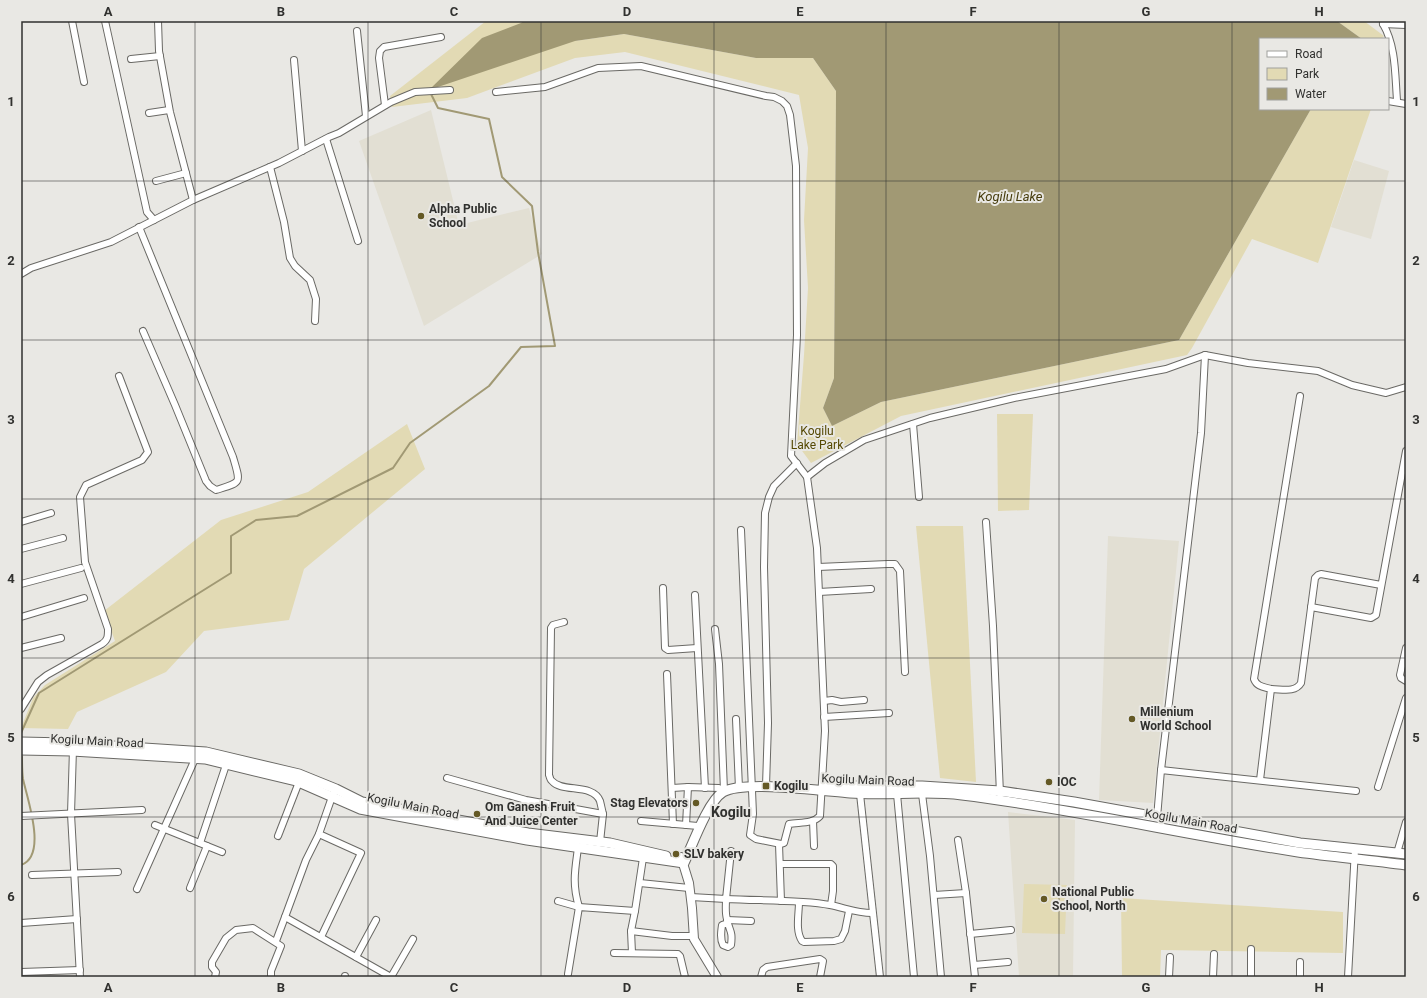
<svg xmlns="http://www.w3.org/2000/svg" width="1427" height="998" viewBox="0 0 1427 998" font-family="Roboto,sans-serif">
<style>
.built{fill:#e2dfd3}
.green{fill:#e2dab4}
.water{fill:#a19974}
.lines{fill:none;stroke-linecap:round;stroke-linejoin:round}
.stream{stroke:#a19974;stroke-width:2}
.minor-casing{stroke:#6a6965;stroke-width:8}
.tertiary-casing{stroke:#6a6965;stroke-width:10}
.secondary-casing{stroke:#6a6965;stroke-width:11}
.minor{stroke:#fff;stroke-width:6}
.tertiary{stroke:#fff;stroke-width:8}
.secondary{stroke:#fff;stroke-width:9}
.grid{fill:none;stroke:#31312f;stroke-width:1;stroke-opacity:0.55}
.poi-dot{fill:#645925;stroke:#e9e8e4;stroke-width:1.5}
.labels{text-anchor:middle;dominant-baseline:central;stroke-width:4;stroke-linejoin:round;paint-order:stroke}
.poi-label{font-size:12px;font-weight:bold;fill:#31312f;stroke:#e9e8e4;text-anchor:start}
.park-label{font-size:12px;fill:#564904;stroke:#e9e8e4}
.street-label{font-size:12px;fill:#31312f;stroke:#e9e8e4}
.water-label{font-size:13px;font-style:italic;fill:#463c0c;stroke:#e9e8e4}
.quarter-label{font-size:14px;font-weight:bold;fill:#31312f;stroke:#e9e8e4}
.neatline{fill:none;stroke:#31312f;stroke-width:1.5}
.grid-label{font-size:13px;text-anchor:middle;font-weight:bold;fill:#31312f}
</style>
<rect width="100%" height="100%" fill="#e9e8e4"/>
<g class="built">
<path d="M431 110 459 225 529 208 542 254 424 326 359 141Z"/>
<path d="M1354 160 1389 171 1371 239 1331 227Z"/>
<path d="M1108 536 1179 541 1153 803 1099 800Z"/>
<path d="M1008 812 1075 820 1073 977H1019Z"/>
</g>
<g class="green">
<path d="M486 21H524L522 23 575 41 624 34 756 58H813L836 91 834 378 823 408 832 426 881 402 1179 340 1311 109H1371L1318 263 1252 239 1192 348 1187 355 901 416 811 463 797 444 804 355 808 288 804 220 808 148 799 95 625 52 575 58 467 98 392 107 390 96Z"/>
<path d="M1337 21H1364L1384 36 1381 39H1362Z"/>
<path d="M997 414H1033L1029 510 998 511Z"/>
<path d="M407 424 425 469 304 569 289 620 204 631 166 672 77 712 68 729 21 728 33 698 45 685 115 641 104 611 221 520 308 492Z"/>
<path d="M916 526H963L976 782 940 778Z"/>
<path d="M1024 884 1067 885 1065 934 1022 933Z"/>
<path d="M1121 898 1343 912V953L1161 950 1160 977H1122Z"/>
</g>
<path class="water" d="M524 21H1337L1362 39H1260V109H1311L1179 340 881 402 832 426 823 408 834 378 836 91 813 58H756L624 34 575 41 429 90 482 38 521 23Z"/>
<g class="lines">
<g class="stream">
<path d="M21 733 39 693 231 573V536L256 520 297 516 393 468 410 443 489 386 521 347 555 346 538 252 532 206 502 177 489 119 438 108 430 92"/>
<path d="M21 865C48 856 27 798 23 779 22 772 22 764 22 757"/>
</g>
<defs>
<g id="minor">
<path d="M72 21 84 82"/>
<path d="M105 21 147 212 154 220"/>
<path d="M158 21 159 51 170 112 193 200"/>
<path d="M1383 24C1396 46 1395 75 1397 100"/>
<path d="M1383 24 1406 25"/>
<path d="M357 31 366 116"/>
<path d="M131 59 160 56"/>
<path d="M294 60 302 151"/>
<path d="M496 92 545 87 598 68 641 66 766 96 774 97 782 101 787 106 790 115 796 166 797 335 791 456 807 477 817 548 825 731 820 816C813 824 799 822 789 824L784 843 781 844 756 839 750 835 753 814 741 530"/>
<path d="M1388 101 1406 104"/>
<path d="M385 105 379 58 380 51 384 47 441 37"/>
<path d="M149 113 169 110"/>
<path d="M326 139 358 241"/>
<path d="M270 167 284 222 290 258 295 266 310 280 316 299 315 321"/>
<path d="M156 181 186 173"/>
<path d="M139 227 233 457C241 484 242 482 216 490L210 486 206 481 175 405 143 331"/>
<path d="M21 274 31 268 111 242 193 200 279 163 329 137 339 133 391 102 415 92 450 90"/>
<path d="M913 424 919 497"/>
<path d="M807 477 825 463 864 440 930 418 1014 398 1166 369 1205 355 1248 363 1318 371 1352 385 1386 393 1406 387"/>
<path d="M21 522 51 513"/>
<path d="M986 522 993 626 1000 794"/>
<path d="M21 549 63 538"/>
<path d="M818 567 888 564H895L900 571 905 672"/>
<path d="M21 584 81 568"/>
<path d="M663 588 665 648 668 650 697 648"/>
<path d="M819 592 871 589"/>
<path d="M695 595 705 788"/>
<path d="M1311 607 1371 618 1376 615 1406 451"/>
<path d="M21 617 84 598"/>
<path d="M564 622 553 625 551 628 549 775C550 777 550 780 552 781 562 793 593 783 600 801 601 805 602 810 603 814"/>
<path d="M715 629 719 664 724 791"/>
<path d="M21 648 61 638"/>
<path d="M1406 648 1400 675 1401 678 1406 681"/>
<path d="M667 674 673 824"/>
<path d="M1271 689C1282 689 1295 693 1301 683L1315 578 1318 575 1321 574 1381 585"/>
<path d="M824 701 832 700 841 702 864 700"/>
<path d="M21 709 38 682 47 675 102 644C108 640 108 636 108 629L85 562 80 497 86 485 142 460 148 452 119 376"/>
<path d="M824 717 889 713"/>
<path d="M736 719 739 788"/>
<path d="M73 749 71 814 80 977"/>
<path d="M1161 770 1201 433 1205 355"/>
<path d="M447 778 526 800 603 814 600 842"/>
<path d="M1260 780 1271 689C1264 687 1257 687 1254 679L1300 396"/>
<path d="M766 786 768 723 764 567 765 513 769 497 774 486 797 463"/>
<path d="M1378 787 1406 698"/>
<path d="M672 788 688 787 719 788 722 793"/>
<path d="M860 794 880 977"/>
<path d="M897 794 914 977"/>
<path d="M922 794 930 856 941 977"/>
<path d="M21 816 142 810"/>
<path d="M1157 818 1161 770 1356 791"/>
<path d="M641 821 698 826"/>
<path d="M813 821 814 846"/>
<path d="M155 825 222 852"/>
<path d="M686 825 688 787"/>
<path d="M319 834 306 860 285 917 391 977"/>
<path d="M278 836 299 782"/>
<path d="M958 840 966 893 975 977"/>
<path d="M200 843 226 765"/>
<path d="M779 844 781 901"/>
<path d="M578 848C575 870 572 884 579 907"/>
<path d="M1397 853 1406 822"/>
<path d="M780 864H831L833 866V891L831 905"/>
<path d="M32 875 118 872"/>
<path d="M640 883 689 888"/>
<path d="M190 888 207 846"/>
<path d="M137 889 195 759"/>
<path d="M934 895 966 893"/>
<path d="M691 897 726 899 731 851"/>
<path d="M558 901 579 907"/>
<path d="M799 902C799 914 795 931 802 941L804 942 834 941 841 939 845 931 849 911"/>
<path d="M727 920 751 921"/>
<path d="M21 923 77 919"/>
<path d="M728 923 722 925C721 932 720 939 723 945L728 947 731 945C733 930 729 931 727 919 725 913 726 906 726 899 758 901 799 899 830 905 845 908 857 913 872 913"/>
<path d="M631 931 672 936H694"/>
<path d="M970 934 1011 930"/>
<path d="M321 937 361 853 319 834 333 794"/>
<path d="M276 941 285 917"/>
<path d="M614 953 678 954 680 956 685 977"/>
<path d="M632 953 631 931 635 911"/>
<path d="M356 957 376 920"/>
<path d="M974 965 1008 962"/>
<path d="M21 972 80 970"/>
<path d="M568 974 579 907 635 911 643 858"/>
<path d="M345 976V977"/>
<path d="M215 977 216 972 212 967V962L226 938 236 930 253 928 281 946 271 971V977"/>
<path d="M391 977 413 939"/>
<path d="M761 977 763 970 767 967 820 959 823 961 820 977"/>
<path d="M1169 977 1170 957"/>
<path d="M1213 977 1214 954"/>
<path d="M1251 977V949"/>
<path d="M1300 977V962"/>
<path d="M1348 977 1355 849"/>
</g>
<path id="tertiary" d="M681 857 689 883 692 908 694 939 717 977"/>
<g id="secondary">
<path d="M21 742 67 743 206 752 299 774 336 789 362 802 528 833 610 843 666 856"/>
<path d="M21 750 72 751 205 759 296 781 360 809 527 840 684 863C692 846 708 801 723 792 743 780 824 791 850 793 887 796 925 790 962 795 1075 809 1186 835 1298 852 1334 857 1370 860 1406 865"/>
<path d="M828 786H922L1000 791 1074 802 1300 843 1406 854"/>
</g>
</defs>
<use href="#minor" class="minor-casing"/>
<use href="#tertiary" class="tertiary-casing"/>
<use href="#secondary" class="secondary-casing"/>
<use href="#minor" class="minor"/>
<use href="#tertiary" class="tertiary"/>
<use href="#secondary" class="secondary"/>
</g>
<path class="grid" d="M195 21V977M368 21V977M541 21V977M714 21V977M886 21V977M1059 21V977M1232 21V977M21 181H1406M21 340H1406M21 499H1406M21 658H1406M21 817H1406"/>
<g class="poi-dot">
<circle cx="421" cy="216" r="4"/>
<circle cx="1132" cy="719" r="4"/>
<circle cx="1049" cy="782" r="4"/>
<rect x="762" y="782" width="8" height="8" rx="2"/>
<circle cx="696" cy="803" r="4"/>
<circle cx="477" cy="814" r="4"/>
<circle cx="676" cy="854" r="4"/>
<circle cx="1044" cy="899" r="4"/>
</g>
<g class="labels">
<g class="poi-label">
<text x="429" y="209">Alpha Public<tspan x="429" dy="14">School</tspan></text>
<text x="1140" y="712">Millenium<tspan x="1140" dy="14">World School</tspan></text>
<text x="1057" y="782">IOC</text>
<text x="774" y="786">Kogilu</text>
<text x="688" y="803" text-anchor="end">Stag Elevators</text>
<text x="485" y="807">Om Ganesh Fruit<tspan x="485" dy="14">And Juice Center</tspan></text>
<text x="684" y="854">SLV bakery</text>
<text x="1052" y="892">National Public<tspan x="1052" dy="14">School, North</tspan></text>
</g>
<g class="park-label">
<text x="817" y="431">Kogilu<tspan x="817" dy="14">Lake Park</tspan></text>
</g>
<g class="street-label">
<text transform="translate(97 741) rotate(3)">Kogilu Main Road</text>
<text transform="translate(868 780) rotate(2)">Kogilu Main Road</text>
<text transform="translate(413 806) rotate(11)">Kogilu Main Road</text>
<text transform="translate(1191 821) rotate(10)">Kogilu Main Road</text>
</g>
<g class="water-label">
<text x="1010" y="196">Kogilu Lake</text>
</g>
<g class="quarter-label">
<text x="731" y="812">Kogilu</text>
</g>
</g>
<rect width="1427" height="998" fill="none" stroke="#e9e8e4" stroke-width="44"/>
<rect x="1259" y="38" width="130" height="72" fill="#e9e8e4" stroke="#9f9f9c"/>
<rect x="1267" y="51" width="20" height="6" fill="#ffffff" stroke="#9f9f9c"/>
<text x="1295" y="58" font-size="12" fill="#31312f">Road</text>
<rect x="1267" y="68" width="20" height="12" fill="#e2dab4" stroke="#9f9f9c"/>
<text x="1295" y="78" font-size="12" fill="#31312f">Park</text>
<rect x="1267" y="88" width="20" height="12" fill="#a19974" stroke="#9f9f9c"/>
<text x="1295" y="98" font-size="12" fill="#31312f">Water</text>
<rect x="22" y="22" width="1383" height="954" class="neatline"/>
<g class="grid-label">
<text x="108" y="16">A</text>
<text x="281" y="16">B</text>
<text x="454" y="16">C</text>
<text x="627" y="16">D</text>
<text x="800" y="16">E</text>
<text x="973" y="16">F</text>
<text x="1146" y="16">G</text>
<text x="1319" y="16">H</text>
<text x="11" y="106">1</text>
<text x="1416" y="106">1</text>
<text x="11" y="265">2</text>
<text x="1416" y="265">2</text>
<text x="11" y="424">3</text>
<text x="1416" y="424">3</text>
<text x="11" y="583">4</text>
<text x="1416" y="583">4</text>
<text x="11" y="742">5</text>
<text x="1416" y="742">5</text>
<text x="11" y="901">6</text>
<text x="1416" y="901">6</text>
<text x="108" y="992">A</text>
<text x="281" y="992">B</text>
<text x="454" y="992">C</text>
<text x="627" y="992">D</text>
<text x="800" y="992">E</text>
<text x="973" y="992">F</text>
<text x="1146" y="992">G</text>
<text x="1319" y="992">H</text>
</g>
</svg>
